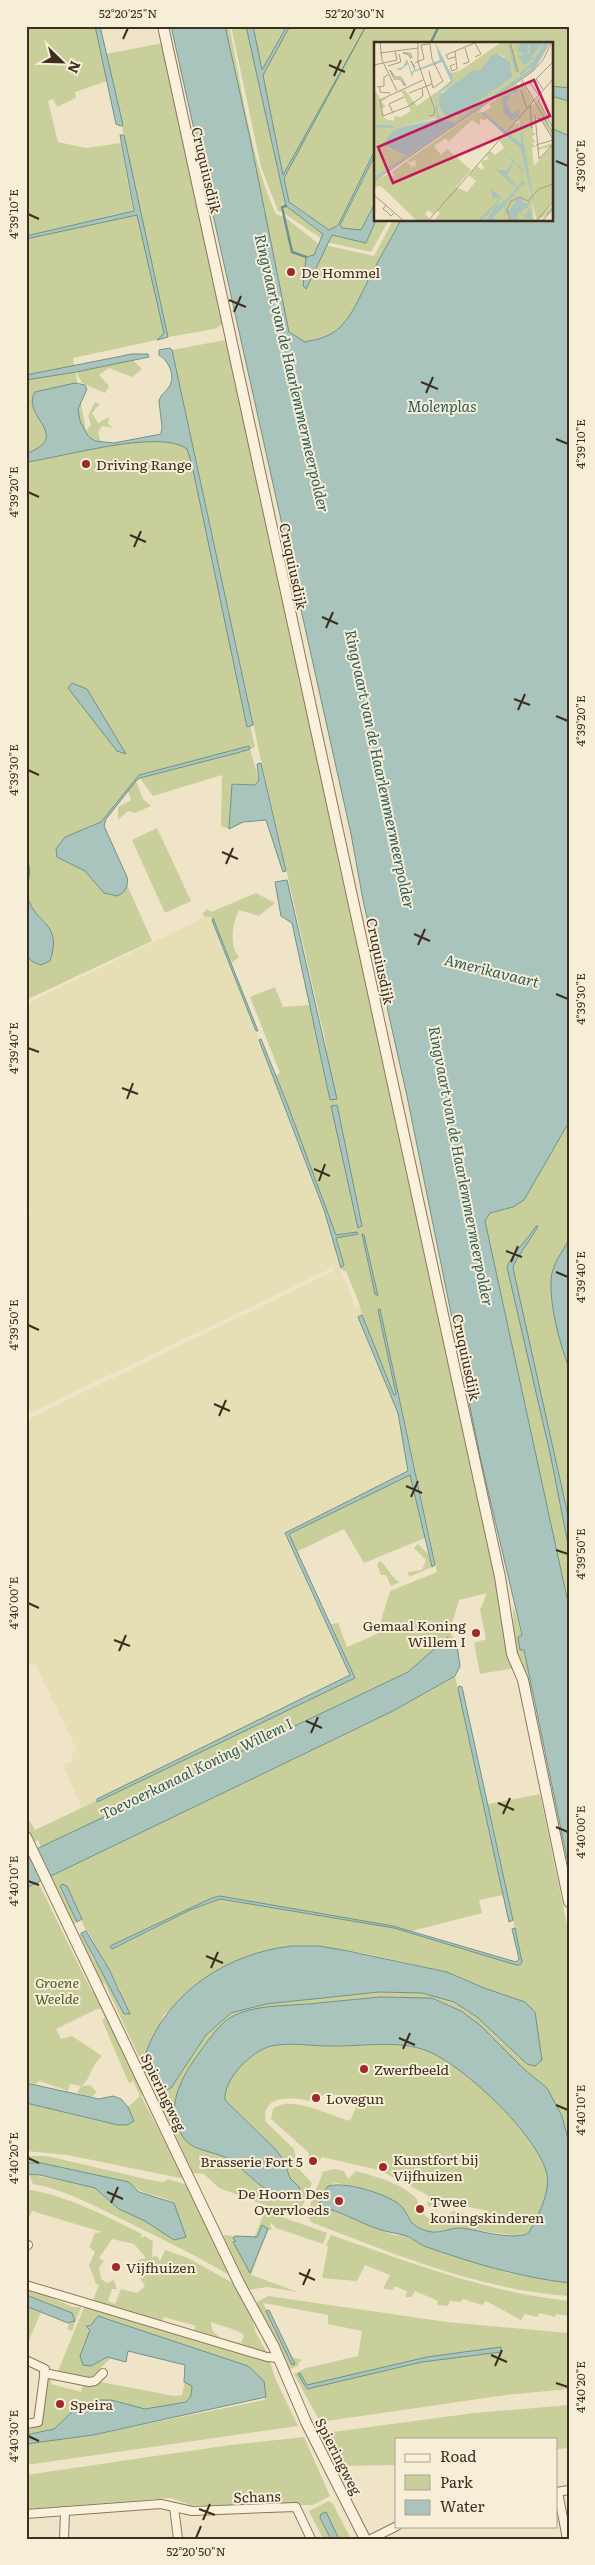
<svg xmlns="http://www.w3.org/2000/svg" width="595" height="2565" viewBox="0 0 595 2565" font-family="Literata,serif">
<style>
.farmland{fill:#e6deb5}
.green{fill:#c9cf9b;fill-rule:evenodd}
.water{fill:#a9c4bc;stroke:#6f938a}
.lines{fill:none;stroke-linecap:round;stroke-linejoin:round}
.stream{stroke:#6f938a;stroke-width:2.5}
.minor-casing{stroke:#8d765c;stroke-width:10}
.tertiary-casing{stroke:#8d765c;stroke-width:12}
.minor{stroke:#faf1dc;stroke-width:8}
.tertiary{stroke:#faf1dc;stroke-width:10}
.ticks{fill:none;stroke:#3d2e20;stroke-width:2}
.poi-dot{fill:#9e2a2b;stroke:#f7eed8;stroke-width:2}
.labels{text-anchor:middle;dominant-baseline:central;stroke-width:4;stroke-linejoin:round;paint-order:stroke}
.street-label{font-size:14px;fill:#3d2e20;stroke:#f7eed8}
.poi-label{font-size:14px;fill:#3d2e20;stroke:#f7eed8;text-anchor:start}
.park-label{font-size:14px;font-style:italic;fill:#4d5a26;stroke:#f7eed8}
.water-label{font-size:15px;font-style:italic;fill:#2f5d5a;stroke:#f7eed8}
.inset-river{fill:none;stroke:#a9c4bc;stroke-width:2.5}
.inset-road{fill:none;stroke:#a89b85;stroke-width:1}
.view{fill:#c2185b;fill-opacity:0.15;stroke:#c2185b;stroke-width:2.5}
.inset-edge{fill:none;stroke:#3d2e20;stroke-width:2.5}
.neatline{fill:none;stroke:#3d2e20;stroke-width:2}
.ticks-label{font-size:12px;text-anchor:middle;fill:#3d2e20}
</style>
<rect width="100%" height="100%" fill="#f0e4c8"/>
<path class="farmland" d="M205 917 212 920 271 1069 332 1233 340 1267 355 1306H360L363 1314 359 1317 398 1413 408 1471 313 1518 285 1536 350 1675 98 1799 97 1802 82 1809 63 1765 73 1761 72 1753 77 1750 35 1664 26 1667V1420L334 1271V1267L26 1415V1211L34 1208 26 1207V1004Z"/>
<g class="green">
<path d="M26 26H95L107 81 75 92 76 98 57 107 53 99 48 101 58 142 86 148 121 143 133 212 26 236Z"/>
<path d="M225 26H229C242 87 250 157 276 214L286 218 319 244 314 255 306 257 304 270 306 289 325 245 374 256 393 220H401L369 278 367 277 368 280C357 301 348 330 324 338 317 339 311 340 305 342L289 332 250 138Z"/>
<path d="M231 26H246L286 206 323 234 322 239 285 214 282 201 281 212 278 211 261 167Z"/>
<path d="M253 26H287L262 71Z"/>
<path d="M290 26H569V88L551 86V44H375V150L337 225 329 230 289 202 284 177 363 29 283 176 263 75Z"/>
<path d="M163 43 224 323 215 329 168 337 106 54Z"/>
<path d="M551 96 569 101V138L551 133Z"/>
<path d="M375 153V203L361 230 342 228 340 225Z"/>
<path d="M139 214 164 333 157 340 73 358 86 431 91 425 88 416 95 402 100 404 92 413 98 423 109 417 108 424 114 428 102 426 98 432 101 443 95 441 87 434 90 448 189 436 255 747 250 749 259 780 252 786 233 783 229 829 221 826 222 775 153 796 139 777 136 781 143 799 151 806 135 813 128 811 118 820V807L131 800 128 791 101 826 152 941 26 1000V238Z"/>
<path d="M376 220H389L371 252 326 242 332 235 366 242Z"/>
<path d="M225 340 228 342 352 907 377 1037 414 1207 437 1295 514 1668 480 1674 474 1643 486 1639 480 1610 487 1593 459 1600 450 1631 457 1645 448 1638 408 1672 41 1847 38 1840 34 1842 26 1826V1815L35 1830 355 1678 331 1624 338 1623 347 1647 377 1634 390 1591 437 1572 400 1400 378 1310 396 1394 394 1395 362 1315 360 1306 346 1271H343L341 1268 344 1265 336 1238 358 1234 357 1232 336 1235 276 1075 280 1073 250 997 275 987 283 1007 309 1005 330 1100 326 1044 259 751 172 350ZM331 1106H337L362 1226 359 1227ZM362 1234 364 1236 378 1295 375 1294Z"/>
<path d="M132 359 142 369 132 377 109 368 99 375 109 386 105 393 82 383 76 372Z"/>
<path d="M157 828 191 901 165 913 132 840Z"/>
<path d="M256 893 275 903 259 916 239 910C232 925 229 944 239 957L232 963 213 918 205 917 202 914 207 909 211 912Z"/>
<path d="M569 1122V1240L557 1260 555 1314 561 1344 569 1368V1607L485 1221 490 1213 513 1207 524 1200Z"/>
<path d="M410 1475 425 1538 364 1563 344 1529 296 1552 289 1534Z"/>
<path d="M418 1544 428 1554 432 1567 409 1577 408 1572 422 1570 426 1560 414 1548Z"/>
<path d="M380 1561C388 1567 391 1578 400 1582L391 1586 386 1575H381L377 1564Z"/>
<path d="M513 1605 522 1636 518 1637 520 1650H524L533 1694 514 1644Z"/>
<path d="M455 1676 503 1895 479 1900 482 1913 412 1931 220 1896 212 1898 110 1946 112 1949 190 1910 220 1899 394 1928 520 1965 522 1962 488 1804 540 1794 569 1935V2143L562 2116 547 2088 525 2070 480 2025 449 2005 432 1998 380 1997 275 2007 241 2013 227 2020 217 2030 187 2071 178 2090 174 2117 188 2143 225 2156 266 2189 293 2199 297 2184 290 2178 283 2159 275 2149 225 2100C223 2079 252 2051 271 2046 290 2042 310 2046 328 2046 361 2047 394 2040 426 2050 461 2062 540 2138 547 2175 550 2194 538 2216 529 2232L519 2236 460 2228 429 2232 413 2225 401 2205 368 2190 337 2183 332 2184 321 2207 335 2210 358 2221 394 2235H404L421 2245 509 2273 569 2283V2296C481 2290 393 2254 311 2222L307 2213 323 2172 334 2169 344 2171 348 2179 356 2171C374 2176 400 2183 414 2196 423 2205 417 2218 437 2220 443 2220 448 2213 454 2211L477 2217 489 2211 442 2202 437 2210 427 2205 429 2196 379 2170 322 2157 316 2166 307 2164 309 2153 271 2119 273 2109C290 2094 330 2116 350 2121L357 2105V2096L324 2094 316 2102C299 2098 260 2091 266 2122L294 2149 297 2167 312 2183 301 2210 292 2215 219 2188 204 2174 193 2173 105 1984 102 1983 78 1936 81 1933 94 1960 122 1993 88 1932 86 1931 67 1886H60L77 1922 73 1925 50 1876 393 1711ZM292 1946H319L368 1954 447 1972 484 1988 525 2002 535 2012 541 2060 532 2066 528 2064 477 2017 454 2002 422 1993 379 1992 266 2004 231 2013 206 2035 171 2088 164 2091 146 2052 164 2015 220 1969 263 1951Z"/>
<path d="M26 1857 84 1976 92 1991 96 1993 144 2093 141 2096 185 2179 67 2155 26 2151V2103L103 2122 133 2117 128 2107 140 2096 133 2080 130 2084 127 2079 102 2020 105 2018 101 2009H97L56 2029 61 2039 72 2036 102 2056C89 2068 93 2075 82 2086L90 2085 97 2092 91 2097 77 2093 81 2086 70 2084 68 2091 39 2081 36 2084 26 2082Z"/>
<path d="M26 2156H47L150 2180 164 2182 168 2179 187 2185 229 2275C192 2253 154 2235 115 2216 89 2203 62 2189 33 2184L29 2174 95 2188 119 2209 145 2221 174 2240V2203C158 2193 145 2198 129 2182L41 2163H26Z"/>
<path d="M26 2189C68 2196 104 2215 142 2234L141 2238 145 2236 153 2241 152 2257 157 2256 160 2261 165 2250 188 2258 233 2283 252 2317 255 2331 268 2355 275 2378 298 2426 26 2465V2444L93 2435 264 2400 266 2397 264 2381 248 2366 98 2316 91 2325 87 2324 90 2330 80 2356 91 2366 107 2357 110 2359 91 2377 58 2371 85 2305 90 2307 99 2285 96 2284 89 2265 95 2252 89 2247 95 2233 102 2232 32 2211 28 2220 26 2219ZM112 2239 134 2244 146 2258 135 2261 134 2269 145 2286 137 2293 121 2289 115 2304 108 2301 112 2289H117L114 2280 107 2283 101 2279 99 2268 104 2261 99 2258ZM164 2317 196 2326 192 2336 159 2327ZM211 2322C221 2326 236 2329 244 2335L241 2343C227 2339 211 2339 211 2322Z"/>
<path d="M265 2211 327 2233 323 2244 276 2228 271 2223 270 2226 272 2228 271 2230H268L251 2275 298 2292 267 2287 248 2290 223 2235 254 2238Z"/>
<path d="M331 2235C409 2262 486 2292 569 2301V2316L556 2314 555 2317 539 2313 537 2317 525 2314 521 2320 486 2301 482 2305 463 2299 461 2302 450 2301 448 2306 437 2305 438 2301 415 2291 411 2297H406L407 2291 394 2286 393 2290 383 2289 390 2275 365 2265 357 2281 322 2278 328 2247 326 2245Z"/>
<path d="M26 2287 73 2307H81L72 2331 67 2329 69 2324 75 2321 26 2296Z"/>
<path d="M268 2296 447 2322 569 2333V2389L506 2395 320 2422 294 2374 306 2368 358 2356 362 2331 328 2324V2315L263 2303 295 2364 292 2357 302 2360 298 2363 299 2365 289 2370 260 2317 257 2302Z"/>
<path d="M26 2306 41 2312 26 2347Z"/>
<path d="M49 2377H52L51 2384 81 2392 83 2384 90 2385 101 2382 174 2396 182 2395 185 2382 192 2386 191 2396 186 2402 145 2409 87 2403 54 2429 26 2435V2428L41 2426Z"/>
<path d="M569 2405V2448L556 2449V2439H396V2465L342 2466 325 2433 474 2413Z"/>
<path d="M304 2437 330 2496 313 2505H190L171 2498 26 2509V2475L230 2445Z"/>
<path d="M329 2501 333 2504 351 2539H339L320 2518 331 2539H323L309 2511Z"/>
</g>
<g class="water">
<path d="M95 26H100L123 125 121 126 116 124Z"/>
<path d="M171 26H225L250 138 289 332 305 342C311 340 318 340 324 337 348 329 357 301 368 281L367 277 369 278 401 220H551V128L569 136V1122L524 1200 513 1207 490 1213 485 1221 569 1607V1868L524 1650H520L518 1637 522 1635 481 1461 407 1096 363 900 351 834Z"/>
<path d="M246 26H253L262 70 287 26H290L263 75 283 175 366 26 284 178 289 202 329 230 338 225 375 150V155L340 225 342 228 361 230 375 203 376 220 366 243 332 235 306 289 303 286 306 257 314 255 323 234 286 206Z"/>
<path d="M551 86 569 88V101L551 96Z"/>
<path d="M120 135H124L168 337 157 340 164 333 137 215 26 239V236L134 211Z"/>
<path d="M170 348 172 350 253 725 247 727 192 465 187 449C159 428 61 458 26 462V454C74 435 20 417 35 392L75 383 85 385 87 389 78 409 80 421 88 436 95 441 114 443 161 434 162 427 159 401C161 394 165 393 169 387 176 376 169 361 159 355V350Z"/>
<path d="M132 354H148L149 357 76 372 26 380V375Z"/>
<path d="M72 683 87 689 126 754 117 751 68 688Z"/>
<path d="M249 746 250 749 237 753 140 778 136 781 106 819 104 826 127 877C129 886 125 893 117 896L104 893 85 871 57 857 56 849 65 837 101 822 139 775Z"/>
<path d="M261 763 286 871 283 872 266 820 243 822 229 829 232 784 255 785 259 780 257 764Z"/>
<path d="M26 861C35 869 24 887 28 898 36 925 63 922 50 961L41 965 33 962 26 955Z"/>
<path d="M287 880 337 1099 330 1100 292 923 281 916 275 882Z"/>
<path d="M213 918 258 1031H256L212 920Z"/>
<path d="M261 1039 288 1106 336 1235 357 1232 358 1234 336 1238 344 1265 341 1268 324 1210 259 1040Z"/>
<path d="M337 1105 362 1226 358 1228 331 1106Z"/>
<path d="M536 1226H538C533 1237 514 1260 513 1268L569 1520V1549L550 1453 507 1267C513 1252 527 1241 536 1226Z"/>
<path d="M362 1234 364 1235 378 1296 375 1294Z"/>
<path d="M569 1240V1368C559 1341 550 1308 551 1279 552 1265 562 1252 569 1240Z"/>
<path d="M380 1309 435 1565 432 1567 410 1475 289 1534 355 1678 97 1802V1799L350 1675 285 1533 408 1471 398 1413 358 1317 362 1315 394 1395 396 1394 378 1310Z"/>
<path d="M448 1637 449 1641 457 1645 460 1666 455 1676 393 1711 26 1888V1854L408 1672Z"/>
<path d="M459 1686 462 1687 513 1920 509 1922 458 1689Z"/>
<path d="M62 1884 67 1886 82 1919 77 1922 60 1886Z"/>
<path d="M220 1896 393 1926 516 1962 519 1959 512 1929 515 1928 522 1962 520 1965H516L394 1928 220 1899 190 1910 112 1949 110 1946 212 1898Z"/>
<path d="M86 1931 109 1969 130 2014H124L81 1933Z"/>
<path d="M292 1946H319L348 1951 447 1972 484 1988 525 2002 535 2012 542 2060 535 2066 527 2064 477 2017 454 2002 422 1993 379 1992 266 2004 231 2013 206 2035 171 2088 164 2091 146 2052C169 1991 228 1953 292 1946Z"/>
<path d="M380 1997 432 1998 461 2011 480 2025 525 2070 547 2088 562 2116 569 2143V2283C519 2277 472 2263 424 2246 417 2243 411 2237 404 2235 395 2233 387 2232 378 2229 358 2222 341 2211 321 2207L319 2204 327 2187C340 2179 392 2195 402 2207 411 2218 408 2224 424 2230 438 2236 449 2227 462 2228 477 2230 518 2242 529 2232 538 2216 550 2194 547 2175 540 2137 459 2060 422 2049 392 2040 360 2047 328 2046 310 2046 290 2042 271 2046 252 2051 223 2079 225 2100L275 2149 283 2159 290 2178 300 2188 296 2198C276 2204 249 2175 235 2163 222 2152 197 2152 187 2142 160 2111 182 2076 202 2049 210 2038 220 2023 233 2016 255 2005 284 2006 308 2004 332 2002 356 1999 380 1997Z"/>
<path d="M26 2083 99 2099 113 2096 121 2099 128 2107 134 2121 127 2125H118L26 2103Z"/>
<path d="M26 2163H41L129 2182 139 2192 174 2203 186 2237 174 2240 145 2221 119 2209 95 2188 40 2175 26 2174Z"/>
<path d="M262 2225 268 2229 250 2273 233 2242 236 2241 233 2238 235 2236 257 2237Z"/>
<path d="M26 2295 72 2313 75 2321 68 2323 26 2306Z"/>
<path d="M269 2310 295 2364 292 2365 266 2311Z"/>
<path d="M98 2316 248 2366 264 2381 266 2397 93 2435 26 2444V2435L54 2429 75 2409 99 2400H111L145 2409 186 2402 191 2396 192 2386 184 2382 185 2365 128 2351 126 2362 107 2357 91 2366 83 2365 80 2356 90 2330 86 2326 91 2325Z"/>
<path d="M501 2347V2352L422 2362 307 2389 298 2374 300 2373 307 2385 427 2357Z"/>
<path d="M326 2512 338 2537 339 2539H331L320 2518 321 2514Z"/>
</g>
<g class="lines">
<g class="stream">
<path d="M430 44 439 26"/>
<path d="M286 206 282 207 292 252 306 257"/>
</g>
<defs>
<g id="minor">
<path d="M26 2244 28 2245"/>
<path d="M26 2285 267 2357 279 2358"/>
<path d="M26 2360 45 2369 38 2422 26 2424"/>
<path d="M44 2373 89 2382 95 2381 103 2373"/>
<path d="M556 2492 569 2490"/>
<path d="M558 2492 567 2539"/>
<path d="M174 2507 178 2539"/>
<path d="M26 2514 161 2504 192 2511 296 2507 311 2539"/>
<path d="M64 2539 65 2511"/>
<path d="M371 2539 397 2526"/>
</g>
<g id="tertiary">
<path d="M163 26 500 1577 512 1654 523 1680 569 1902"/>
<path d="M26 1837 239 2283 274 2347 306 2422 365 2539"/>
</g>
</defs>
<use href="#minor" class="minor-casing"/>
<use href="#tertiary" class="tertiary-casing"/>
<use href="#minor" class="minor"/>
<use href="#tertiary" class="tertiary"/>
</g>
<path class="ticks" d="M123 39 128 28M350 39 355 28M329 65 345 72M334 76 341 60M556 161 568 166M28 214 39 219M229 300 246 307M234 312 241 296M421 382 438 389M426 393 433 377M556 439 568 444M28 492 39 497M130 535 146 542M134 547 141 531M322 617 338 624M326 628 333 612M514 699 530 705M518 710 525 694M556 716 568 721M28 770 39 775M222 852 238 859M226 864 233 848M414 934 430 941M418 945 425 929M556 994 568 999M28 1048 39 1052M122 1088 138 1094M127 1099 133 1083M314 1169 330 1176M319 1181 325 1164M506 1251 522 1257M511 1262 518 1246M556 1272 568 1277M28 1325 39 1330M214 1404 230 1411M219 1416 226 1400M406 1486 422 1493M411 1497 418 1481M556 1550 568 1554M28 1603 39 1608M114 1640 130 1646M119 1651 126 1635M306 1721 322 1728M311 1733 318 1717M498 1803 514 1810M503 1814 510 1798M556 1827 568 1832M28 1881 39 1885M206 1956 223 1963M211 1968 218 1952M399 2038 415 2045M403 2049 410 2033M556 2105 568 2110M28 2158 39 2163M107 2192 123 2199M111 2203 118 2187M299 2273 315 2280M303 2285 310 2269M491 2355 507 2362M495 2366 502 2350M556 2383 568 2387M28 2436 39 2441M199 2509 215 2515M203 2520 210 2504M196 2538 201 2526"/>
<g class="poi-dot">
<circle cx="291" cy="272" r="5"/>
<circle cx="86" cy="464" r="5"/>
<circle cx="476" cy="1633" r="5"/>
<circle cx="364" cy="2069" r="5"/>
<circle cx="316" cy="2098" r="5"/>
<circle cx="313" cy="2161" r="5"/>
<circle cx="383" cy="2167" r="5"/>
<circle cx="339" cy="2201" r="5"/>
<circle cx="420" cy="2209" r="5"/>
<circle cx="116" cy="2267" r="5"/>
<circle cx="60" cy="2404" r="5"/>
</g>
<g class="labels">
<g class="street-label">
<text transform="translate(207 170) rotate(77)">Cruquiusdijk</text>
<text transform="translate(294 566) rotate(78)">Cruquiusdijk</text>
<text transform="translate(381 961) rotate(78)">Cruquiusdijk</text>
<text transform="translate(467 1357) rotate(78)">Cruquiusdijk</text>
<text transform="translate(164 2092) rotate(64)">Spieringweg</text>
<text transform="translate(339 2456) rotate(63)">Spieringweg</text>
<text transform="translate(257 2496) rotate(-2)">Schans</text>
</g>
<g class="poi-label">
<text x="301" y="272">De Hommel</text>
<text x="96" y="464">Driving Range</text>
<text x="466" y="1625" text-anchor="end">Gemaal Koning<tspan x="466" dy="16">Willem I</tspan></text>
<text x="374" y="2069">Zwerfbeeld</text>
<text x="326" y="2098">Lovegun</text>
<text x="393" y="2159">Kunstfort bij<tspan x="393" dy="16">Vijfhuizen</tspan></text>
<text x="303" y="2161" text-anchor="end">Brasserie Fort 5</text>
<text x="329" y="2193" text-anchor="end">De Hoorn Des<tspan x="329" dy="16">Overvloeds</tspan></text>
<text x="430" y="2201">Twee<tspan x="430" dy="16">koningskinderen</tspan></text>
<text x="126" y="2267">Vijfhuizen</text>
<text x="70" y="2404">Speira</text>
</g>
<g class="park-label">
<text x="57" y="1982">Groene<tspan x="57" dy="16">Weelde</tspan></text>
</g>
<g class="water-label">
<text transform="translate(293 373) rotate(77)">Ringvaart van de Haarlemmermeerpolder</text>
<text x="442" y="405">Molenplas</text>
<text transform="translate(381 769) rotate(78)">Ringvaart van de Haarlemmermeerpolder</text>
<text transform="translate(492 970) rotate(14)">Amerikavaart</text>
<text transform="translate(462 1166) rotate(79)">Ringvaart van de Haarlemmermeerpolder</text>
<text transform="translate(196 1768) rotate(-26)">Toevoerkanaal Koning Willem I</text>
</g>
</g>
<g transform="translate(374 42)">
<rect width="179" height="179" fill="#f0e4c8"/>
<path d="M128 0H174L166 16 151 31 81 80 66 76 62 52 78 40 75 28 78 31 87 28ZM124 12 131 15 112 53 83 74 70 71 65 59 68 50 82 44 97 31 107 29 115 17ZM147 39 159 59 156 63 161 62 168 50 164 57 172 75 179 70 173 76 178 94 166 76 158 77 162 78 158 80 162 82 159 83V91H162L158 95 161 100 158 101 162 105H158L160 124 176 105 163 108V106L179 101V159L168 172 179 160 171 171 179 163V168L169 179 174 171 163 179 158 156 160 179H108L113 172 107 179H60L66 171 63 168 59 172 54 168 51 172 55 176 53 179H43L7 144 0 145V139L14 132 17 135 20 133 18 130 33 119 39 127 38 123 42 125 41 118 36 121 34 118 109 65 104 71 108 70 130 90 128 94 130 91 113 76 110 79 106 76V83L98 78 74 100 72 96 60 104 67 113 73 107 97 128 82 145 93 150 102 139 95 133 103 124 108 128 110 126 107 119 115 117 112 114 116 109 121 113 130 106 124 96 126 93 127 96 138 84 132 89 110 70 117 65 115 62 142 42 146 44ZM143 46 145 64 142 51 136 53 133 61 138 72H142L146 66 142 76 136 74 130 63 133 53ZM145 78 158 153 157 155 145 81 139 83ZM0 46 7 58 14 56 7 60 12 64 7 67 11 77 20 79 21 74 27 75 37 69 28 50H23L31 48 43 64 61 51 63 76 21 87 13 97V106L32 114 0 135Z" fill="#c9cf9b" fill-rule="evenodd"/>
<path d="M61 0 79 36 78 41 62 52 65 72 67 77 81 80 155 28 174 0H177L160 28 0 138V135L32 114 13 105 12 97 21 87 63 77 61 52 77 39 68 20 40 30 38 35 34 22 27 28 21 27 29 25 33 17 38 31 39 29 66 18ZM147 0 154 2 153 11 156 12 155 1H169L159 13 162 15 156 12 160 17 148 24V19L143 15 151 12 143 9ZM124 12 136 20 138 35 85 73H71L65 64V54L98 29 107 28 117 14ZM143 46 145 64 142 51 137 52 133 61 138 72 146 66 145 74 138 79 130 71 128 57ZM110 70 147 102 146 78 163 179 147 107 107 71ZM132 112 149 127 148 136 152 144 149 142 140 152 143 155 139 154 130 164 133 167V172L129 175 132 168 129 165 119 176 122 179H111L123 163 129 161V157L132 159 142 146 121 127 131 129 135 126 138 119ZM140 120 148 129V139L143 145 133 133ZM102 133 128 156 108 179H103L127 156 119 157 117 146ZM142 156H147L151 162 155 160 154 165 147 169 152 174 155 166 159 179 152 175 147 179 151 174 146 170 142 175 146 179H137L134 169 139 164 136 161 140 163Z" fill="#a9c4bc" fill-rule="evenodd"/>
<path class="inset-river" d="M136 3 142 30M161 19 172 0M146 32 161 20M0 84 19 85"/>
<path class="inset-road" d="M6 0 8 18 23 49M44 0V20L50 38M136 0 144 30M101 1 107 12 101 15M81 9 83 27 78 29 76 24 81 22M6 11 44 6M81 15 74 17 72 13 103 0M38 16 36 11H29L35 13 36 16 38 15M41 21 50 17 47 3 56 2 58 17 69 39 59 46 55 29M89 22 95 20 91 6M0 23 23 18 21 9M14 24 27 20 25 12M41 28 37 19 41 25M50 38 61 68 60 73 55 74M148 38 179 91M155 40 165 53M31 44 26 37H20L16 28 21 35H27L32 44M3 45 10 44V35L14 33M6 45V50L16 51M48 46 49 54 35 64 9 74 6 58 49 38M169 47 162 37 179 20M147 48 153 67M35 51 58 42M167 55 164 58 179 86M19 71 15 62 30 55M161 73 165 117 179 102M163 77 166 76 179 97M155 81 158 86 156 63M162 103 179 98M0 139 158 30 169 18 178 0M0 153 30 179M155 158 165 147 179 142M12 163 9 167 12 169 17 174 20 171M54 179 179 37M136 179 133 167 137 159 146 155 156 160M162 179 179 160M168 179 179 166"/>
<path class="view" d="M160 38 176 74 19 141 4 105Z"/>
<rect width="179" height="179" class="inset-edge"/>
</g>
<rect width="595" height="2565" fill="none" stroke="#f7eed8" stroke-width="55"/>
<rect x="395" y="2438" width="162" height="90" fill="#f7eed8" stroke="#ada18e"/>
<rect x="405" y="2454" width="25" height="8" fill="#faf1dc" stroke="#ada18e"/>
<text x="440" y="2462" font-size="15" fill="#3d2e20">Road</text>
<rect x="405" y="2475" width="25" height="15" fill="#c9cf9b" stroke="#ada18e"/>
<text x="440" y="2488" font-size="15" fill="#3d2e20">Park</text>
<rect x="405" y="2500" width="25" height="15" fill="#a9c4bc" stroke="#ada18e"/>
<text x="440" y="2512" font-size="15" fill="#3d2e20">Water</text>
<g transform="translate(62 62) rotate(113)" stroke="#f7eed8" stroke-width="4" paint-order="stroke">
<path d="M0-4L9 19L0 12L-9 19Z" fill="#3d2e20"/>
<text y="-8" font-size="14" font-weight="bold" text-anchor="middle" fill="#3d2e20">N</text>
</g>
<rect x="28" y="28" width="540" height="2510" class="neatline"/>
<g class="ticks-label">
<text x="128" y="18">52°20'25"N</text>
<text x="355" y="18">52°20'30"N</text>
<text transform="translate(581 166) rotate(-90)" y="4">4°39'00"E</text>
<text transform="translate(14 214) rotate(-90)" y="4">4°39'10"E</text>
<text transform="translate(581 444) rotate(-90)" y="4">4°39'10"E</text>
<text transform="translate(14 492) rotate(-90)" y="4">4°39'20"E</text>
<text transform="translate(581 721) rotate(-90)" y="4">4°39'20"E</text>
<text transform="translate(14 770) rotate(-90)" y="4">4°39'30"E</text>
<text transform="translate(581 999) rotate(-90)" y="4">4°39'30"E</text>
<text transform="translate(14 1048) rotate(-90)" y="4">4°39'40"E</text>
<text transform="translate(581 1277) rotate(-90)" y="4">4°39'40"E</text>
<text transform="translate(14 1325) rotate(-90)" y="4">4°39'50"E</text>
<text transform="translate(581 1554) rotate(-90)" y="4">4°39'50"E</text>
<text transform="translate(14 1603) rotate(-90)" y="4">4°40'00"E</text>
<text transform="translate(581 1832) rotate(-90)" y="4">4°40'00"E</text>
<text transform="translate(14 1881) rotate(-90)" y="4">4°40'10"E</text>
<text transform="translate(581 2110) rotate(-90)" y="4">4°40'10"E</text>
<text transform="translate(14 2158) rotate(-90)" y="4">4°40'20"E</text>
<text transform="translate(581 2387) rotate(-90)" y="4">4°40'20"E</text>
<text transform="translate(14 2436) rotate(-90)" y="4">4°40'30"E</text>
<text x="196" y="2556">52°20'50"N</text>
</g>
</svg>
